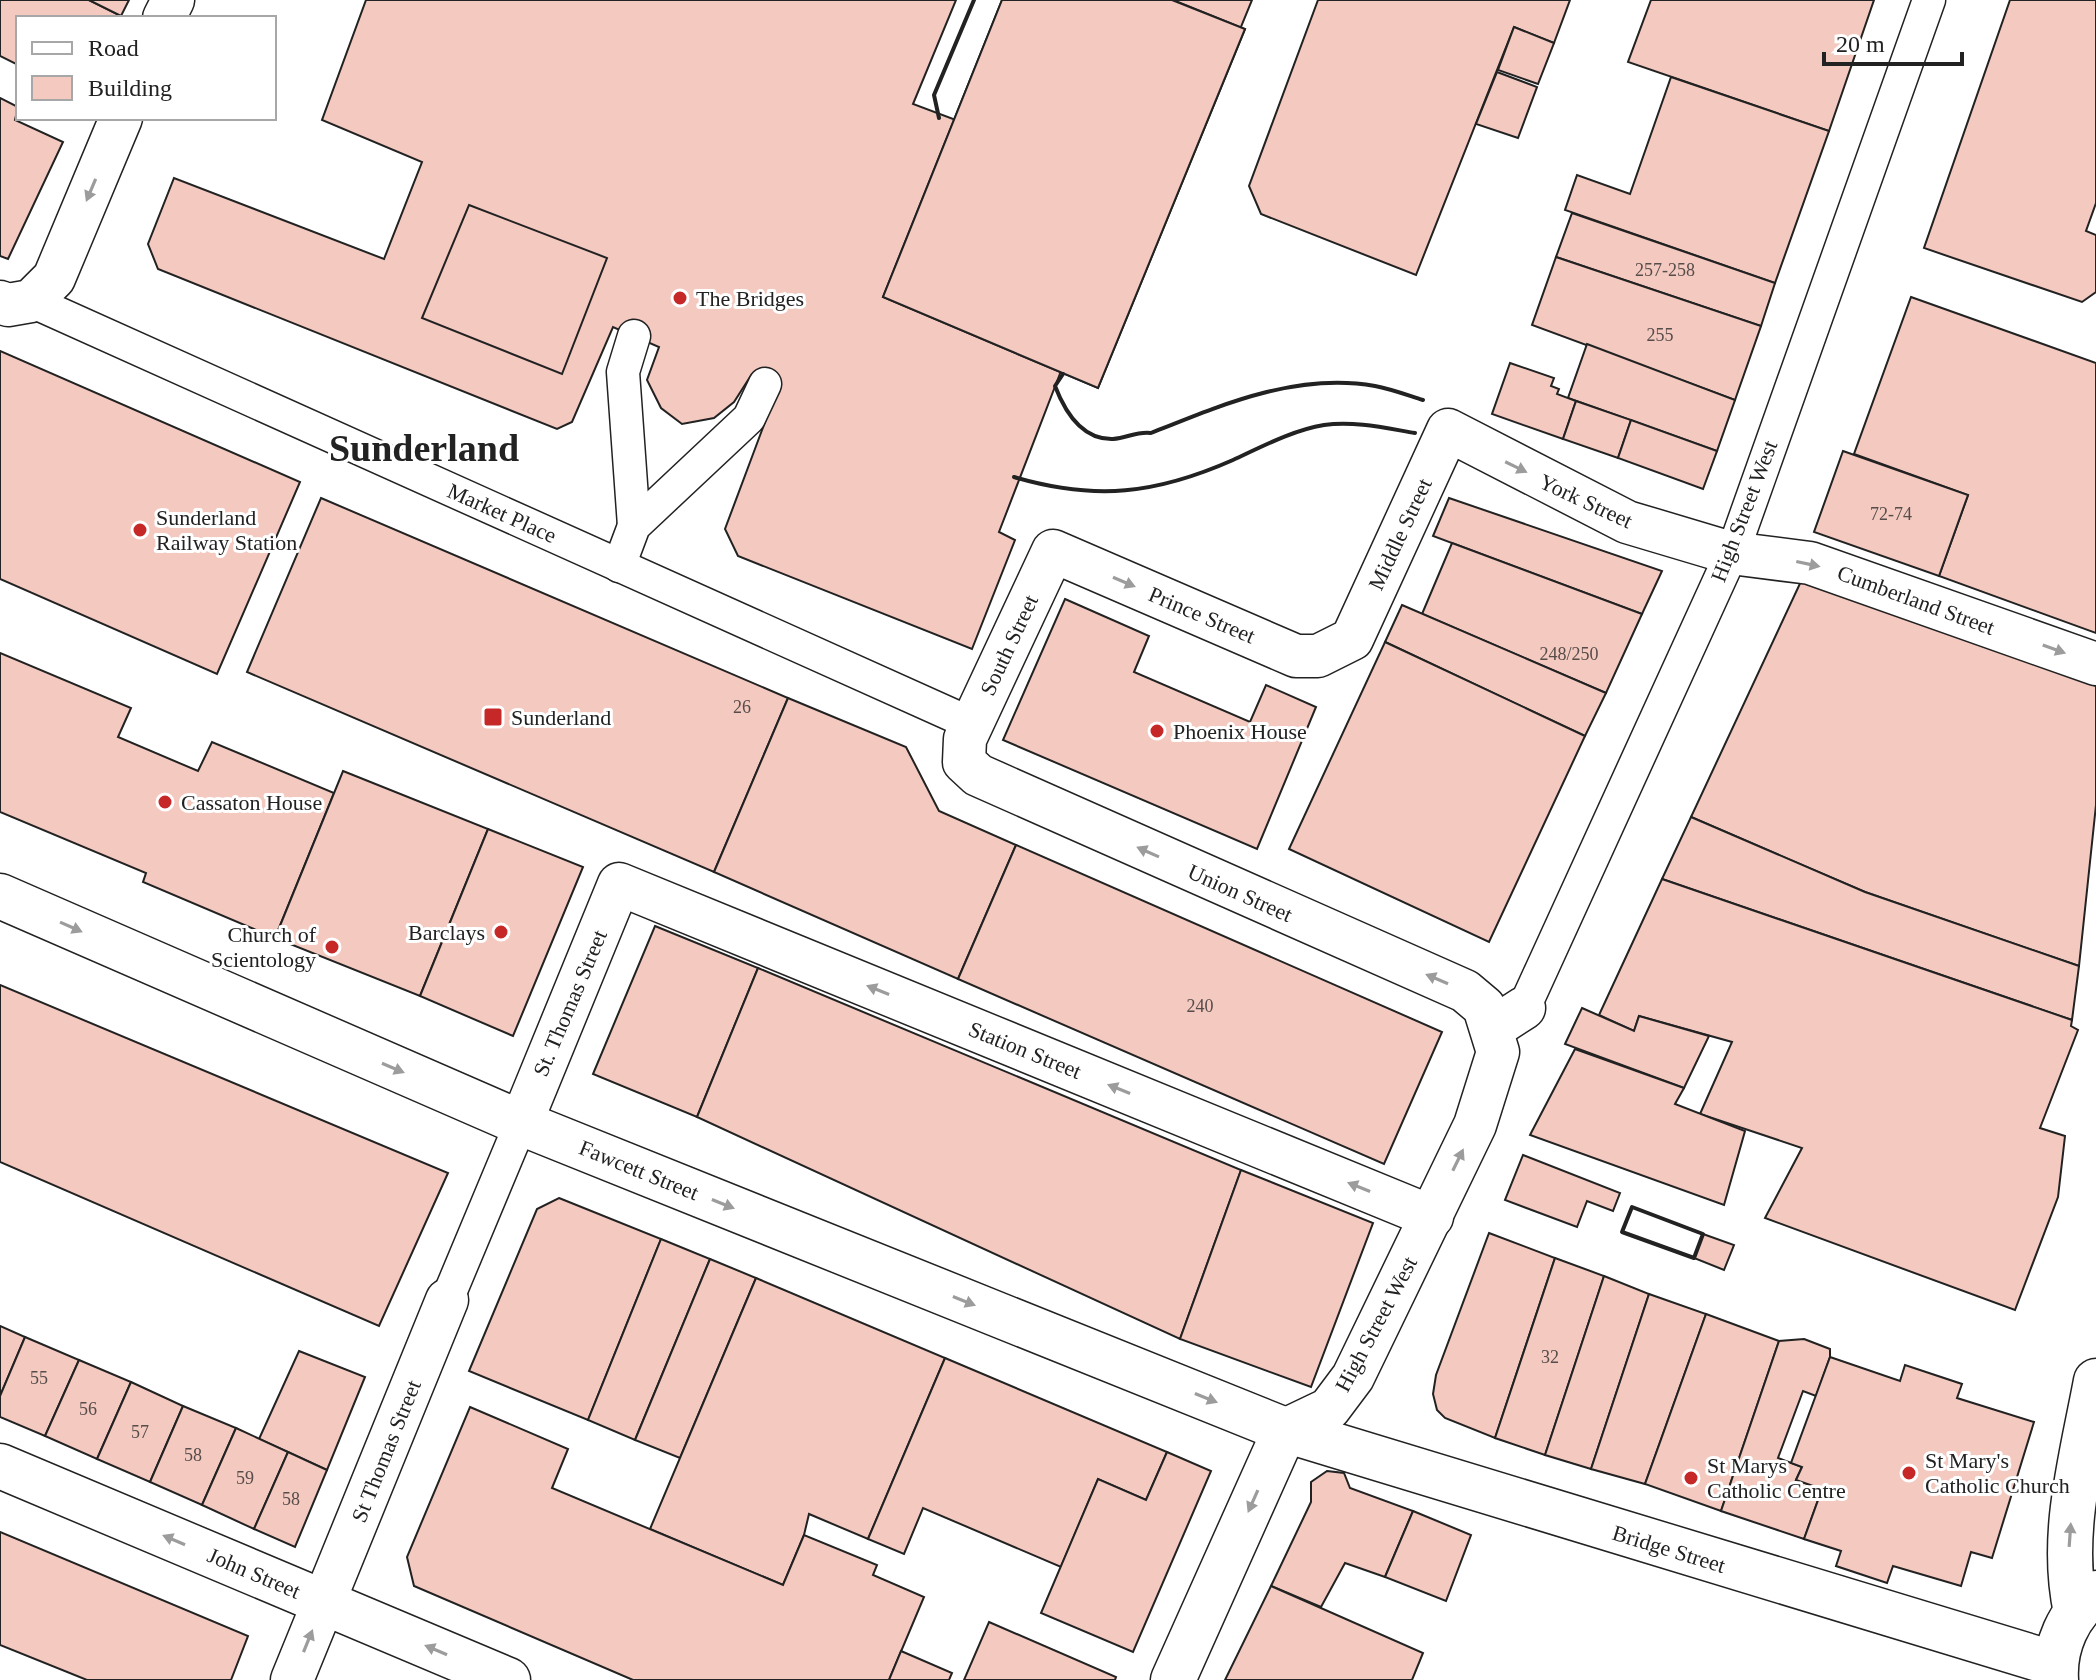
<svg xmlns="http://www.w3.org/2000/svg" width="2096" height="1680" viewBox="0 0 2096 1680" font-family="'Times New Roman',serif">
<style>
.building{fill:#f3c9c0;stroke:#222;stroke-width:2}
.lines{fill:none;stroke-linecap:round;stroke-linejoin:round}
.pedestrian-casing{stroke:#222;stroke-width:35}
.minor-casing{stroke:#222;stroke-width:45}
.tertiary-casing{stroke:#222;stroke-width:47}
.trunk-casing{stroke:#222;stroke-width:47}
.pedestrian{stroke:#fff;stroke-width:32}
.minor{stroke:#fff;stroke-width:42}
.tertiary{stroke:#fff;stroke-width:44}
.trunk{stroke:#fff;stroke-width:44}
.wall{stroke:#222;stroke-width:4}
.oneway{fill:#9c9c9c}
.poi-dot{fill:#c62828;stroke:#fff;stroke-width:3}
.labels{text-anchor:middle;dominant-baseline:central;stroke-width:6;stroke-linejoin:round;paint-order:stroke}
.number-label{font-size:18px;fill:#564c4a}
.poi-label{font-size:22px;fill:#222;stroke:#fff;text-anchor:start}
.street-label{font-size:22px;fill:#222;stroke:#fff}
.town-label{font-size:38px;font-weight:bold;fill:#222;stroke:#fff}
</style>
<rect width="100%" height="100%" fill="#fff"/>
<g class="building">
<path d="M0 0H89L121 16 18 18V65L0 56Z"/>
<path d="M89 0H129L121 16Z"/>
<path d="M366 0H956L913 104 961 122 1008 0H1252L1104 361 1071 345 999 532 1015 540 972 649 738 556 725 529 777 390 750 377 734 402 714 418 682 424 661 408 647 380 659 347 613 327 572 422 557 429 158 269 148 244 174 178 384 259 422 162 322 120Z"/>
<path d="M1002 0H1173L1245 29 1098 388 883 297Z"/>
<path d="M1002 0H1172L1245 29 1098 388 883 297Z"/>
<path d="M1318 0H1570L1554 43 1514 27 1416 275 1261 214 1249 186Z"/>
<path d="M1651 0H1874L1829 131 1628 62Z"/>
<path d="M2010 0H2096V203L2086 231 2096 235V292L2082 302 1924 248Z"/>
<path d="M1514 27 1554 43 1538 84 1498 70Z"/>
<path d="M1497 72 1537 87 1518 138 1476 124Z"/>
<path d="M1671 77 1829 131 1775 283 1565 210 1577 175 1630 194Z"/>
<path d="M0 98 18 107 15 120 63 142 8 259 0 256Z"/>
<path d="M469 205 607 258 562 374 422 318Z"/>
<path d="M1572 213 1775 283 1761 326 1556 257Z"/>
<path d="M1556 257 1761 326 1735 400 1532 325Z"/>
<path d="M1911 297 2096 363V633L1939 576 1968 495 1854 454Z"/>
<path d="M1587 344 1735 400 1717 451 1568 398Z"/>
<path d="M0 351 300 482 217 674 0 579Z"/>
<path d="M1510 363 1554 378 1551 386 1559 389 1557 394 1576 401 1563 439 1492 414Z"/>
<path d="M1576 401 1631 420 1618 458 1563 439Z"/>
<path d="M1631 420 1717 451 1703 489 1618 458Z"/>
<path d="M1843 451 1968 495 1939 576 1814 532Z"/>
<path d="M321 498 788 698 714 872 247 672Z"/>
<path d="M1449 498 1662 571 1642 614 1433 536Z"/>
<path d="M1452 543 1642 614 1606 693 1422 614Z"/>
<path d="M1803 577 2096 686V805L2079 966 1865 892 1691 817Z"/>
<path d="M1065 599 1149 636 1134 672 1250 722 1266 685 1316 707 1257 849 1003 740Z"/>
<path d="M1402 605 1606 693 1585 736 1385 642Z"/>
<path d="M1385 642 1585 736 1489 942 1289 849Z"/>
<path d="M0 653 131 708 118 737 198 771 212 742 334 793 275 938 143 882 146 873 0 812Z"/>
<path d="M788 698 906 747 939 811 1016 845 958 979 714 872Z"/>
<path d="M343 771 488 829 420 996 275 938Z"/>
<path d="M1691 817 1865 892 2079 966 2072 1020 1662 879Z"/>
<path d="M488 829 583 867 513 1036 420 996Z"/>
<path d="M1016 845 1442 1032 1384 1164 958 979Z"/>
<path d="M1662 879 2072 1020 2071 1026 2078 1030 2040 1128 2065 1136 2058 1197 2015 1310 1765 1218 1802 1148 1700 1114 1732 1042 1639 1016 1634 1031 1599 1015Z"/>
<path d="M655 926 758 968 697 1117 593 1074Z"/>
<path d="M758 968 1241 1170 1180 1339 697 1117Z"/>
<path d="M0 985 448 1173 379 1326 0 1162Z"/>
<path d="M1582 1008 1634 1031 1639 1016 1709 1036 1684 1088 1565 1044Z"/>
<path d="M1575 1049 1684 1088 1675 1104 1745 1131 1724 1205 1530 1135Z"/>
<path d="M1523 1155 1620 1193 1613 1211 1587 1201 1577 1227 1505 1200Z"/>
<path d="M1241 1170 1373 1223 1311 1387 1180 1339Z"/>
<path d="M559 1198 661 1239 588 1420 469 1371 537 1209Z"/>
<path d="M1489 1233 1555 1258 1495 1438 1445 1418 1437 1410 1433 1394 1436 1375Z"/>
<path d="M1703 1234 1734 1245 1724 1270 1694 1258Z"/>
<path d="M661 1239 710 1259 635 1440 588 1420Z"/>
<path d="M1555 1258 1604 1276 1545 1455 1495 1438Z"/>
<path d="M710 1259 756 1278 680 1458 635 1440Z"/>
<path d="M1604 1276 1649 1294 1591 1469 1545 1455Z"/>
<path d="M756 1278 945 1358 868 1539 809 1514 804 1535 783 1585 650 1529Z"/>
<path d="M1649 1294 1706 1314 1645 1484 1591 1469Z"/>
<path d="M1706 1314 1779 1341 1721 1511 1645 1484Z"/>
<path d="M0 1326 25 1337 0 1396Z"/>
<path d="M25 1337 79 1360 45 1436 0 1417V1396Z"/>
<path d="M1804 1339 1830 1349V1357L1816 1396 1803 1391 1778 1458 1802 1467 1796 1480 1822 1489 1804 1539 1721 1511 1779 1341Z"/>
<path d="M299 1351 365 1377 327 1470 259 1439Z"/>
<path d="M1830 1357 1900 1381 1905 1365 1962 1384 1957 1398 2034 1422 1992 1558 1971 1552 1961 1586 1893 1566 1887 1583 1836 1566 1841 1551 1804 1539 1822 1489 1796 1480 1802 1467 1791 1463Z"/>
<path d="M945 1358 1167 1452 1146 1500 1098 1479 1061 1567 923 1508 904 1554 868 1539Z"/>
<path d="M79 1360 131 1382 97 1459 45 1436Z"/>
<path d="M131 1382 183 1406 150 1482 97 1459Z"/>
<path d="M183 1406 236 1428 202 1505 150 1482Z"/>
<path d="M470 1407 568 1449 552 1488 783 1585 804 1535 877 1565 873 1575 924 1597 889 1680H633L414 1586 407 1557Z"/>
<path d="M236 1428 288 1452 254 1529 202 1505Z"/>
<path d="M288 1452 327 1470 295 1547 254 1529Z"/>
<path d="M1167 1452 1211 1471 1133 1652 1041 1613 1098 1479 1146 1500Z"/>
<path d="M1327 1471 1344 1473 1350 1488 1413 1511 1385 1577 1345 1563 1321 1607 1271 1586 1311 1502V1482Z"/>
<path d="M1413 1511 1471 1535 1446 1601 1385 1577Z"/>
<path d="M0 1532 248 1636 231 1680H87L0 1645Z"/>
<path d="M1271 1586 1423 1653 1412 1680H1225Z"/>
<path d="M989 1622 1116 1677 1115 1680H964Z"/>
<path d="M901 1651 952 1673 949 1680H889Z"/>
</g>
<g class="lines">
<defs>
<g id="pedestrian">
<path d="M31 301 972 724"/>
<path d="M634 336 623 372 634 526"/>
<path d="M619 566 634 526 749 418 765 384"/>
<path d="M1524 1008 1735 546 1929 0"/>
<path d="M447 1300 521 1123"/>
</g>
<g id="minor">
<path d="M164 18 173 0"/>
<path d="M0 302 8 305 31 301 54 278 121 118"/>
<path d="M1493 1028 1524 1008"/>
<path d="M521 1123 619 884 1432 1217"/>
<path d="M1285 1430 1329 1409 1353 1377 1475 1125 1498 1052 1484 1007 1465 991 978 775 964 762 965 739 1053 551 1296 656H1318L1352 639 1448 430 1627 522 1731 553 1810 563 2096 664"/>
<path d="M292 1680 447 1300"/>
</g>
<g id="tertiary">
<path d="M0 896 521 1123 1285 1430 2055 1664"/>
<path d="M0 1466 508 1680"/>
<path d="M1173 1680 1285 1430"/>
</g>
<g id="trunk">
<path d="M2076 1612C2059 1535 2082 1457 2096 1381"/>
<path d="M2056 1680C2054 1647 2068 1613 2096 1593"/>
</g>
</defs>
<use href="#pedestrian" class="pedestrian-casing"/>
<use href="#minor" class="minor-casing"/>
<use href="#tertiary" class="tertiary-casing"/>
<use href="#trunk" class="trunk-casing"/>
<use href="#pedestrian" class="pedestrian"/>
<use href="#minor" class="minor"/>
<use href="#tertiary" class="tertiary"/>
<use href="#trunk" class="trunk"/>
<g class="wall">
<path d="M939 118 934 95 974 0"/>
<path d="M1063 374 1055 386C1065 412 1082 440 1113 439 1127 438 1137 431 1151 433 1221 405 1297 372 1375 386 1391 389 1407 395 1423 400"/>
<path d="M1014 477C1096 501 1156 494 1233 460 1261 447 1293 430 1324 425 1355 421 1385 428 1415 433"/>
<path d="M1632 1207 1703 1234 1694 1258 1622 1232Z"/>
</g>
</g>
<defs><path id="oneway-solid" d="M-6-.8H1V-3.2L6.5 0L1 3.2V.8H-6Z" transform="scale(2)"/></defs>
<g class="oneway">
<use href="#oneway-solid" transform="translate(91 190) rotate(113)"/>
<use href="#oneway-solid" transform="translate(1516 467) rotate(26)"/>
<use href="#oneway-solid" transform="translate(1808 564) rotate(12)"/>
<use href="#oneway-solid" transform="translate(1124 582) rotate(23)"/>
<use href="#oneway-solid" transform="translate(2054 649) rotate(20)"/>
<use href="#oneway-solid" transform="translate(1148 852) rotate(-156)"/>
<use href="#oneway-solid" transform="translate(71 927) rotate(24)"/>
<use href="#oneway-solid" transform="translate(1437 979) rotate(-157)"/>
<use href="#oneway-solid" transform="translate(878 990) rotate(-158)"/>
<use href="#oneway-solid" transform="translate(393 1068) rotate(23)"/>
<use href="#oneway-solid" transform="translate(1119 1089) rotate(-158)"/>
<use href="#oneway-solid" transform="translate(1458 1160) rotate(-64)"/>
<use href="#oneway-solid" transform="translate(1359 1187) rotate(-158)"/>
<use href="#oneway-solid" transform="translate(723 1204) rotate(22)"/>
<use href="#oneway-solid" transform="translate(964 1301) rotate(22)"/>
<use href="#oneway-solid" transform="translate(1206 1398) rotate(22)"/>
<use href="#oneway-solid" transform="translate(1253 1501) rotate(114)"/>
<use href="#oneway-solid" transform="translate(2070 1535) rotate(-86)"/>
<use href="#oneway-solid" transform="translate(174 1540) rotate(-157)"/>
<use href="#oneway-solid" transform="translate(308 1641) rotate(-68)"/>
<use href="#oneway-solid" transform="translate(436 1650) rotate(-157)"/>
</g>
<g class="poi-dot">
<circle cx="680" cy="298" r="8"/>
<circle cx="140" cy="530" r="8"/>
<rect x="483" y="707" width="20" height="20" rx="4"/>
<circle cx="1157" cy="731" r="8"/>
<circle cx="165" cy="802" r="8"/>
<circle cx="501" cy="932" r="8"/>
<circle cx="332" cy="947" r="8"/>
<circle cx="1909" cy="1473" r="8"/>
<circle cx="1691" cy="1478" r="8"/>
</g>
<g class="labels">
<g class="number-label">
<text x="1665" y="270">257-258</text>
<text x="1660" y="335">255</text>
<text x="1891" y="514">72-74</text>
<text x="1569" y="654">248/250</text>
<text x="742" y="707">26</text>
<text x="1200" y="1006">240</text>
<text x="1550" y="1357">32</text>
<text x="39" y="1378">55</text>
<text x="88" y="1409">56</text>
<text x="140" y="1432">57</text>
<text x="193" y="1455">58</text>
<text x="245" y="1478">59</text>
<text x="291" y="1499">58</text>
</g>
<g class="poi-label">
<text x="696" y="298">The Bridges</text>
<text x="156" y="517">Sunderland<tspan x="156" dy="25">Railway Station</tspan></text>
<text x="511" y="717">Sunderland</text>
<text x="1173" y="731">Phoenix House</text>
<text x="181" y="802">Cassaton House</text>
<text x="485" y="932" text-anchor="end">Barclays</text>
<text x="316" y="934" text-anchor="end">Church of<tspan x="316" dy="25">Scientology</tspan></text>
<text x="1925" y="1460">St Mary's<tspan x="1925" dy="25">Catholic Church</tspan></text>
<text x="1707" y="1465">St Marys<tspan x="1707" dy="25">Catholic Centre</tspan></text>
</g>
<g class="street-label">
<text transform="translate(1586 501) rotate(25)">York Street</text>
<text transform="translate(1744 511) rotate(-69)">High Street West</text>
<text transform="translate(502 513) rotate(24)">Market Place</text>
<text transform="translate(1400 534) rotate(-65)">Middle Street</text>
<text transform="translate(1916 600) rotate(20)">Cumberland Street</text>
<text transform="translate(1202 615) rotate(23)">Prince Street</text>
<text transform="translate(1009 645) rotate(-65)">South Street</text>
<text transform="translate(1240 893) rotate(24)">Union Street</text>
<text transform="translate(570 1003) rotate(-67)">St. Thomas Street</text>
<text transform="translate(1025 1050) rotate(22)">Station Street</text>
<text transform="translate(639 1170) rotate(22)">Fawcett Street</text>
<text transform="translate(1376 1324) rotate(-62)">High Street West</text>
<text transform="translate(386 1451) rotate(-68)">St Thomas Street</text>
<text transform="translate(1669 1549) rotate(17)">Bridge Street</text>
<text transform="translate(254 1573) rotate(23)">John Street</text>
</g>
<g class="town-label">
<text x="424" y="448">Sunderland</text>
</g>
</g>
<rect x="16" y="16" width="260" height="104" fill="#ffffff" stroke="#a7a7a7" stroke-width="2"/>
<rect x="32" y="42" width="40" height="12" fill="#ffffff" stroke="#a7a7a7" stroke-width="2"/>
<text x="88" y="56" font-size="24" fill="#222222">Road</text>
<rect x="32" y="76" width="40" height="24" fill="#f3c9c0" stroke="#a7a7a7" stroke-width="2"/>
<text x="88" y="96" font-size="24" fill="#222222">Building</text>
<path d="M1824 52v12h138v-12" fill="none" stroke="#222222" stroke-width="4"/>
<text x="1836" y="52" font-size="24" fill="#222222" stroke="#ffffff" stroke-width="6" paint-order="stroke">20 m</text>
</svg>
